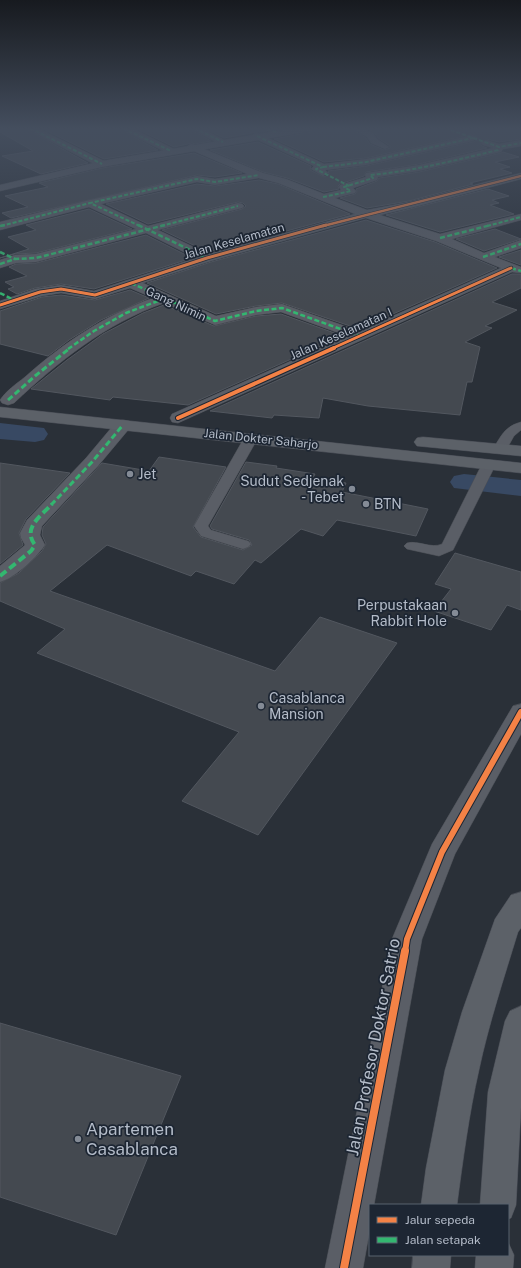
<svg xmlns="http://www.w3.org/2000/svg" width="521" height="1268" viewBox="0 0 521 1268" font-family="'Public Sans',sans-serif">
<style>
.lines{fill:none;stroke-linecap:round;stroke-linejoin:round}
.canal{fill:#384963;fill-rule:evenodd}
.building{fill:#444950;stroke:#52575f}
.service-casing{stroke:#484c53;stroke-width:1}
.minor-casing{stroke:#484c53;stroke-width:1}
.tertiary-casing{stroke:#484c53;stroke-width:1}
.primary-casing{stroke:#484c55;stroke-width:1}
.service{fill:#5a5e66;fill-rule:evenodd}
.minor{fill:#5a5e66;fill-rule:evenodd}
.tertiary{fill:#5a5e66;fill-rule:evenodd}
.primary{fill:#5c6168;fill-rule:evenodd}
.quiet-far3{stroke:#33b770;stroke-width:2;stroke-dasharray:4 2;stroke-linecap:butt}
.quiet-far2{stroke:#33b770;stroke-width:2.5;stroke-dasharray:5 2.5;stroke-linecap:butt}
.quiet-far1{stroke:#33b770;stroke-width:3;stroke-dasharray:6 3;stroke-linecap:butt}
.quiet{stroke:#33b770;stroke-width:4;stroke-dasharray:8 4;stroke-linecap:butt}
.cycleway-far4-casing{stroke:#1d2633;stroke-width:3.5}
.cycleway-far3-casing{stroke:#1d2633;stroke-width:4.5}
.cycleway-far2-casing{stroke:#1d2633;stroke-width:6}
.cycleway-far1-casing{stroke:#1d2633;stroke-width:8}
.cycleway-casing{stroke:#1d2633;stroke-width:10}
.cycleway-far4{stroke:#f48246;stroke-width:2.5}
.cycleway-far3{stroke:#f48246;stroke-width:3}
.cycleway-far2{stroke:#f48246;stroke-width:4}
.cycleway-far1{stroke:#f48246;stroke-width:6}
.cycleway{stroke:#f48246;stroke-width:8}
.poi-dot{fill:#848b96;stroke:#1d2633;stroke-width:1.5}
.labels{text-anchor:middle;dominant-baseline:central;stroke-width:3.5;stroke-linejoin:round;paint-order:stroke}
.far-street-label{font-size:12px;fill:#b4bcc9;stroke:#1d2633}
.poi-label{font-size:14px;fill:#b4bcc9;stroke:#1d2633;text-anchor:start}
.near-street-label{font-size:17px;fill:#b4bcc9;stroke:#1d2633}
.near-poi-label{font-size:17px;fill:#b4bcc9;stroke:#1d2633;text-anchor:start}
</style>
<rect width="100%" height="100%" fill="#2a3038"/>
<g class="lines">
<g class="canal">
<path d="M0 423 44 428 48 434 44 440 35 442 0 439Z"/>
<path d="M464 474 521 480V496L454 488 450 482 454 476Z"/>
</g>
</g>
<g class="building">
<path d="M0 128H24L88 163 41 174 2 156 33 151 0 132Z"/>
<path d="M41 128H117L158 150 104 159Z"/>
<path d="M135 128H188L211 141 195 144 192 143 174 147Z"/>
<path d="M204 128H285L257 132 224 138Z"/>
<path d="M317 128H351L366 138 370 144 384 150 390 148V146L378 138 374 132 366 128H521V139L499 142 486 139 480 143 482 146 487 148 419 164 366 172 364 176 340 184 338 186 339 189 324 192 287 178 263 172 210 150 258 142 311 166 310 170 324 177 329 174 328 171 366 166 473 142 479 139 473 134 366 158 324 162 274 139 311 132Z"/>
<path d="M503 152 519 157 495 162 510 167 500 169 512 173 470 183 473 184 409 201 367 208 340 198 355 194 357 191 356 189 377 181 379 178 419 172 501 153Z"/>
<path d="M194 153 242 173 215 177 197 175 11 218 2 213 28 207 5 196 48 187 39 183 102 168Z"/>
<path d="M259 180 278 184 350 214 208 252 162 230 242 209 246 206 243 203 238 202 148 224 106 204 197 184 215 186Z"/>
<path d="M488 189 509 196 492 200 499 203 490 205 514 214 440 232 386 215Z"/>
<path d="M89 209 132 229 36 253 15 254 0 258 29 249 8 237 36 230 26 225Z"/>
<path d="M366 220 435 242 497 268 359 329 282 303 256 306 216 314 147 283 211 262Z"/>
<path d="M495 229 521 239 484 251 456 239Z"/>
<path d="M146 235 192 258 94 289 61 284 35 288 17 294 8 289 14 287 5 282 27 276 9 267 16 264 36 263Z"/>
<path d="M521 250V265L499 257Z"/>
<path d="M512 274H521V288L492 302 517 310 485 326 492 328 465 342 480 347 472 382H467L460 415 368 406 323 398 319 418 274 415 272 418 210 411Z"/>
<path d="M130 290 149 298 101 320 69 340 48 356 0 344V311L42 297 61 295 95 300Z"/>
<path d="M164 305 214 326 256 316 281 314 343 336 188 405 113 397 110 400 31 389 67 360 103 334 143 313Z"/>
<path d="M159 457 226 467 193 527 201 537 243 550 252 545 249 540 212 529 210 526 246 462 277 466 276 468 315 474 313 478 346 483 342 492 428 509 416 536 337 520 323 536 301 529 261 563 255 560 234 584 196 571 191 576 107 545 50 591 275 671 320 617 397 643 258 835 182 801 239 732 37 653 65 629 0 601V583L19 573 42 551 46 544 42 535 43 527 102 463 149 471Z"/>
<path d="M0 463 70 473 26 519 19 533 23 545 0 564Z"/>
<path d="M455 553 521 572V610L507 605 491 630 434 611 451 589 435 584Z"/>
<path d="M0 1023 181 1076 116 1235 0 1197Z"/>
</g>
<g class="lines">
<defs>
<g id="service">
<path d="M352 128H362L373 133 377 139 389 147 385 149 371 143 367 137Z"/>
<path d="M521 422V430L514 436 505 452H495L493 449C501 436 505 426 521 422Z"/>
<path d="M251 434 256 435 258 438 208 526 211 530 248 541 251 544 248 547 243 549 201 536 194 526 244 438 246 435Z"/>
<path d="M489 460 494 461 496 464 453 550 439 556 407 549 404 546 407 543C418 540 431 549 442 544L482 464 484 461Z"/>
</g>
<g id="minor">
<path d="M25 128H37L106 162 107 164 106 166H98Z"/>
<path d="M118 128H131L174 149 176 151 174 153H168Z"/>
<path d="M189 128H201L228 142 226 144H220Z"/>
<path d="M257 133 324 164 366 159 473 135 478 138 473 141 366 165 325 170 328 173 323 176 311 169 314 166 254 138 252 136 254 134Z"/>
<path d="M486 140 499 144 521 140V146L503 149 501 152 419 171 378 177 377 180 353 188 356 191 355 193 335 198 367 210 409 202 521 173V179L414 207 380 215 440 234 521 214V220L452 239 484 253 521 240V248L495 257 521 267V273L512 272 178 423 172 422 170 418 172 414 347 336 281 312 256 315 215 325 164 303C105 324 59 361 14 403L8 405 2 403 0 400C6 391 16 384 25 377 63 343 105 315 153 298L130 288 95 299 61 293 42 296 0 309V301L35 289 61 285 94 291 196 258 146 233 36 262 16 263 0 268V260L15 255 36 254 136 229 89 207 0 230V222L90 200 197 176 215 179 247 174 189 149 187 147 189 145 192 144 263 173 286 179 324 194 341 190 339 187 340 185 366 177 365 175 366 173 419 165 493 148 483 145 481 143 483 141ZM259 178 278 183 355 214 208 254 158 230 242 208 244 206 242 204 238 203 148 226 101 204 197 182 215 185ZM366 218 436 241 501 268 359 331 282 304 256 307 216 316 143 283 211 261Z"/>
<path d="M123 420 129 421 131 425 129 429 98 466 42 526 40 535 45 545C36 558 15 578 0 582V566L25 545 21 538 20 533 27 520 86 458 117 421Z"/>
</g>
<g id="tertiary">
<path d="M294 128H316L311 131 102 167 0 191V185L102 161Z"/>
<path d="M521 704V734L455 854 422 939 374 1205H370V1229L363 1268H325L392 939 432 844 513 706Z"/>
</g>
<g id="primary">
<path d="M0 407 521 463V473L0 417Z"/>
<path d="M423 437 521 446V456L417 446 414 442 417 438Z"/>
<path d="M521 892V928L518 932C504 978 489 1023 479 1070 469 1114 463 1160 457 1205H421L426 1168 445 1070 462 1012 495 919 511 895Z"/>
<path d="M521 1006V1108L516 1205 511 1218 508 1219V1205H480L488 1092 505 1021 510 1011Z"/>
<path d="M508 1242 514 1255 513 1268H475L476 1255H508Z"/>
<path d="M413 1255H451L450 1268H412Z"/>
</g>
</defs>
<use href="#service" class="service-casing"/>
<use href="#minor" class="minor-casing"/>
<use href="#tertiary" class="tertiary-casing"/>
<use href="#primary" class="primary-casing"/>
<use href="#service" class="service"/>
<use href="#minor" class="minor"/>
<use href="#tertiary" class="tertiary"/>
<use href="#primary" class="primary"/>
<g class="quiet-far3">
<path d="M30 128 102 164"/>
<path d="M123 128 171 151"/>
<path d="M194 128 223 142"/>
<path d="M267 128 278 133"/>
<path d="M445 128 499 147 521 143"/>
<path d="M257 136 323 167 316 169 349 186"/>
<path d="M323 167 366 162 473 138"/>
<path d="M323 197 351 191 344 187 373 178 370 175C414 171 456 160 498 150L499 147"/>
<path d="M1 226 90 203"/>
<path d="M140 226 90 203 197 179 215 182 259 175"/>
<path d="M161 226 238 206"/>
<path d="M487 226 521 217"/>
</g>
<g class="quiet-far2">
<path d="M138 225 207 258"/>
<path d="M0 226 5 225"/>
<path d="M440 238 491 225"/>
<path d="M0 252 15 259"/>
<path d="M483 257 521 244"/>
<path d="M0 264 15 259 36 258 165 225"/>
<path d="M511 268 521 271"/>
<path d="M131 283 215 321 256 311 282 308 360 336"/>
<path d="M0 293 14 300"/>
<path d="M68 349 94 331 126 313 166 298"/>
</g>
<g class="quiet-far1">
<path d="M8 400 35 376 70 348"/>
<path d="M51 505 92 462 123 425"/>
</g>
<path class="quiet" d="M0 576 31 551 35 545C22 528 41 516 52 504"/>
<defs>
<path id="cycleway-far4" d="M323 226 521 176"/>
<g id="cycleway-far3">
<path d="M0 305 40 292 61 289 95 295 207 258 326 225"/>
<path d="M331 349 511 268"/>
</g>
<path id="cycleway-far2" d="M178 418 334 348"/>
<path id="cycleway-far1" d="M405 952 407 939 442 852 521 712"/>
<path id="cycleway" d="M344 1268 405 951"/>
</defs>
<use href="#cycleway-far4" class="cycleway-far4-casing"/>
<use href="#cycleway-far3" class="cycleway-far3-casing"/>
<use href="#cycleway-far2" class="cycleway-far2-casing"/>
<use href="#cycleway-far1" class="cycleway-far1-casing"/>
<use href="#cycleway" class="cycleway-casing"/>
<use href="#cycleway-far4" class="cycleway-far4"/>
<use href="#cycleway-far3" class="cycleway-far3"/>
<use href="#cycleway-far2" class="cycleway-far2"/>
<use href="#cycleway-far1" class="cycleway-far1"/>
<use href="#cycleway" class="cycleway"/>
</g>
<linearGradient id="sky" x2="0" y2="1"><stop stop-color="#171a1f"/><stop offset="0.42" stop-color="#444e5e"/><stop offset="1" stop-color="#444e5e" stop-opacity="0"/></linearGradient>
<rect width="521" height="306" fill="url(#sky)"/>
<g class="poi-dot">
<circle cx="130" cy="474" r="4"/>
<circle cx="352" cy="489" r="4"/>
<circle cx="366" cy="504" r="4"/>
<circle cx="455" cy="613" r="4"/>
<circle cx="261" cy="706" r="4"/>
<circle cx="78" cy="1139" r="4"/>
</g>
<g class="labels">
<g class="far-street-label">
<text transform="translate(234 241) rotate(-16)">Jalan Keselamatan</text>
<text transform="translate(176 304) rotate(25)">Gang Nimin</text>
<text transform="translate(341 334) rotate(-24)">Jalan Keselamatan I</text>
<text transform="translate(261 439) rotate(6)">Jalan Dokter Saharjo</text>
</g>
<g class="poi-label">
<text x="138" y="474">Jet</text>
<text x="344" y="481" text-anchor="end">Sudut Sedjenak<tspan x="344" dy="16">- Tebet</tspan></text>
<text x="374" y="504">BTN</text>
<text x="447" y="605" text-anchor="end">Perpustakaan<tspan x="447" dy="16">Rabbit Hole</tspan></text>
<text x="269" y="698">Casablanca<tspan x="269" dy="16">Mansion</tspan></text>
</g>
<g class="near-street-label">
<text transform="translate(373 1047) rotate(-79)">Jalan Profesor Doktor Satrio</text>
</g>
<g class="near-poi-label">
<text x="86" y="1129">Apartemen<tspan x="86" dy="20">Casablanca</tspan></text>
</g>
</g>
<rect x="369" y="1204" width="140" height="52" fill="#1d2633" stroke="#59626f"/>
<rect x="377" y="1217" width="20" height="6" fill="#f48246" stroke="#59626f"/>
<text x="405" y="1224" font-size="12" fill="#b4bcc9">Jalur sepeda</text>
<rect x="377" y="1237" width="20" height="6" fill="#33b770" stroke="#59626f"/>
<text x="405" y="1244" font-size="12" fill="#b4bcc9">Jalan setapak</text>
</svg>
